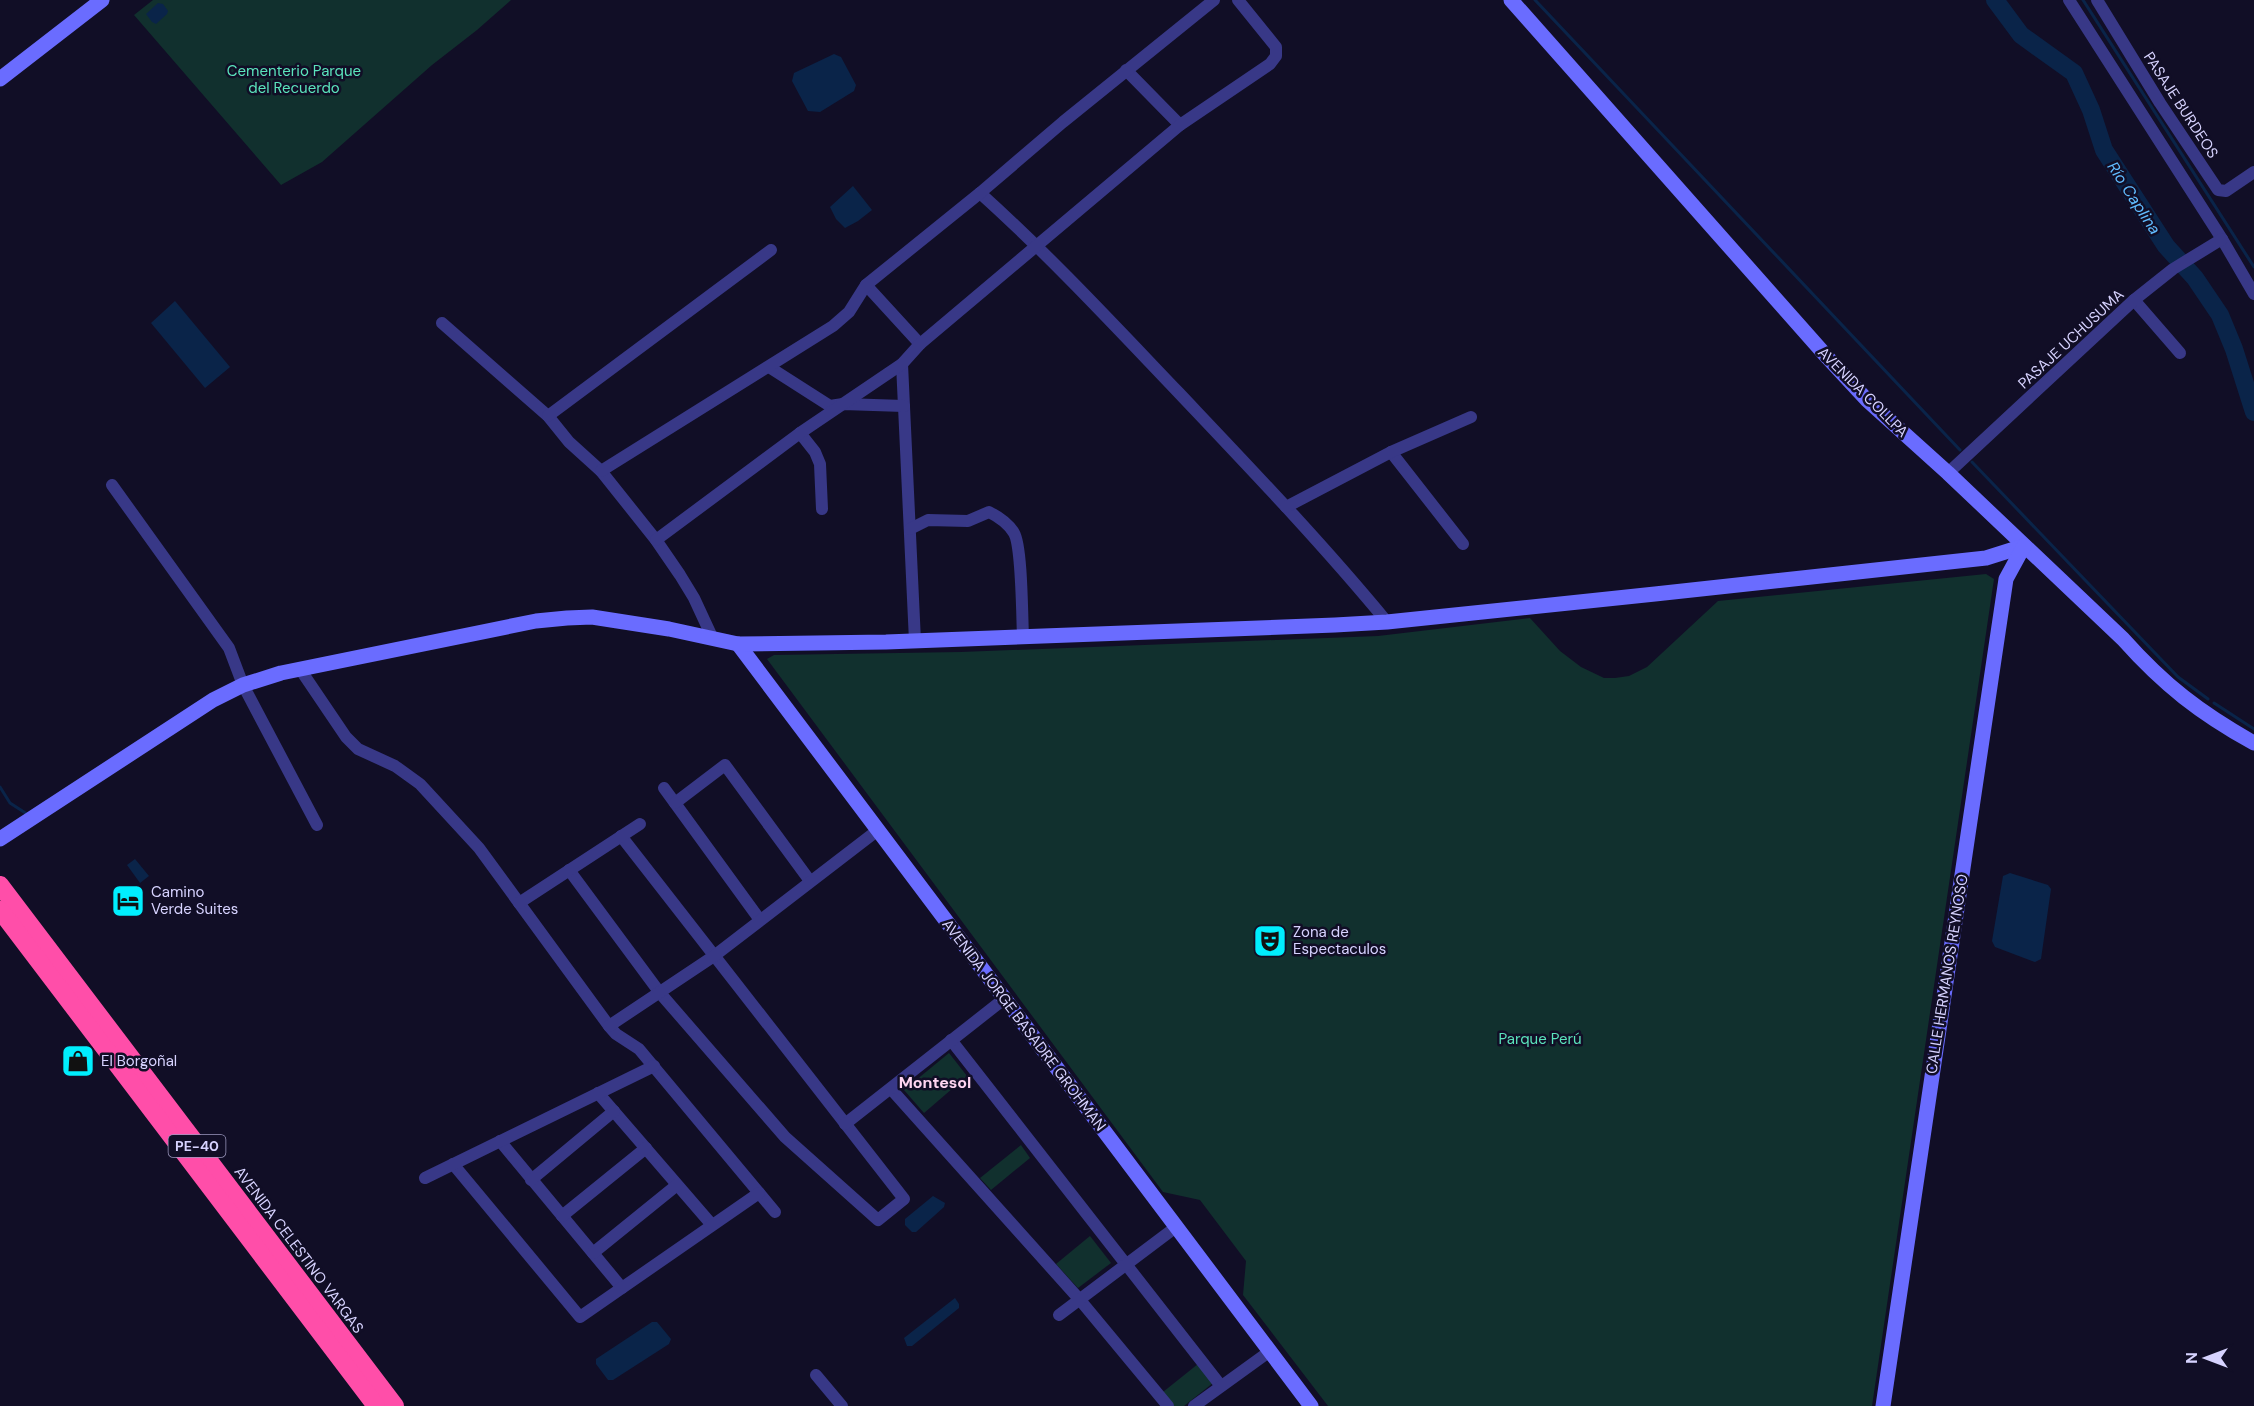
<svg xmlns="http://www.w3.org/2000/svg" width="2254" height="1406" viewBox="0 0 2254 1406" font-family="'DM Sans',sans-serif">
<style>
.green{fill:#11302e}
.water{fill:#0a2449}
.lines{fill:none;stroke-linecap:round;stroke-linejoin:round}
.stream{stroke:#0a2449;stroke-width:3}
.river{stroke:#0a2449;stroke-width:18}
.street{stroke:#383887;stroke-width:12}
.secondary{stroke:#6a6cff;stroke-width:15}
.highway{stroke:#ff4ea9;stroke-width:18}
.labels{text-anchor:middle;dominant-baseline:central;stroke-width:5;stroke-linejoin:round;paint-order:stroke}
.shield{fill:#110e26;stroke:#9c98be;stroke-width:1.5}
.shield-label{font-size:14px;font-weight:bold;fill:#d7d3ff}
.park-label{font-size:15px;fill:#5be4bc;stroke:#110e26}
.street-label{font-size:15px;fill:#d7d3ff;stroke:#110e26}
.poi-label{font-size:15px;fill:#d7d3ff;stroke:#110e26;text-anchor:start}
.water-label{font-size:16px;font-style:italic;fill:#61bcff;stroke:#110e26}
.neighbourhood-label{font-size:16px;font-weight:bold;fill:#ffd5f1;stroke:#110e26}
</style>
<rect width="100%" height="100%" fill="#110e26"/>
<g class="green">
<path d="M153 0H511L477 30 432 65 322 162 281 185 134 15Z"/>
<path d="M1986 574 1994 579 1872 1406H1328L1243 1295 1246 1261 1200 1200 1163 1192 767 659 774 655 961 652 1378 636 1530 618 1560 651 1581 667 1604 678H1615L1629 676 1647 667 1718 601Z"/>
<path d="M949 1053 967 1076 924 1113 904 1090Z"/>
<path d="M1021 1145 1030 1158 991 1190 980 1178Z"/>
<path d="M1090 1236 1111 1263 1078 1288 1056 1264Z"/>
<path d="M1198 1364 1213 1383 1184 1406H1174L1163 1392Z"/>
</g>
<g class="water">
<path d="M158 3 163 4 168 11 167 14 156 24 152 22 146 14Z"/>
<path d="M834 54 841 57 856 85 854 91 820 112 808 111 792 81 794 73Z"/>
<path d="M853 186 872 210 858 221 845 228 836 219 830 207Z"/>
<path d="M175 301 230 367 205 388 151 323Z"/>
<path d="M135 859 149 876 140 883 127 865Z"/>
<path d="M2010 873 2048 885 2051 889 2041 959 2035 962 1995 947 1992 941 2003 876Z"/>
<path d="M933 1196 945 1203 944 1207 916 1232H912L905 1225V1219Z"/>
<path d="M955 1298 959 1304V1308L912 1346H907L904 1338Z"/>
<path d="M652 1322H657L671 1339 669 1344 613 1380H608L596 1364V1359Z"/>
</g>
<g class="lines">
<g class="stream">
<path d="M1535 0 1960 450"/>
<path d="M2083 0 2254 267"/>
<path d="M1972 462 2178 677 2208 699"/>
<path d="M2214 703 2254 729"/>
<path d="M0 787 10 803 27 814"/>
</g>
<path class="river" d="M1995 0 2021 35 2074 73 2091 110 2104 150 2166 246 2195 278 2220 315 2234 349 2254 412"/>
<g class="street">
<path d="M2069 0 2222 239 2254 294"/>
<path d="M2097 0 2160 103 2218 190 2226 191 2254 172"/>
<path d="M1126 70 1180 125"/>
<path d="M980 193C1050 256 1114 325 1179 393 1250 468 1321 542 1387 622"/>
<path d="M866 285 920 344"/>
<path d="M2134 300 2180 353"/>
<path d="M442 323 548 416 569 442 601 471 656 540 680 575 694 598 713 639"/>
<path d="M902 364 915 641"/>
<path d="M769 367 830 406 843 404 904 406"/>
<path d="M548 416 771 250"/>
<path d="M800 433 815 452 820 464 822 509"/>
<path d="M1391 452 1463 544"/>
<path d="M601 471 833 326 849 312 866 285 980 193 1063 122 1214 0"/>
<path d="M1948 473 2134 300 2173 269 2222 239"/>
<path d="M112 485 229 648 243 685 317 825"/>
<path d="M1286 507 1391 452 1471 417"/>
<path d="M910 529 928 520 968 521 989 512C999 517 1008 523 1014 533 1022 546 1022 617 1023 637"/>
<path d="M656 540 800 433 902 364 920 344 1180 125 1270 64 1276 56V47L1238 0"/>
<path d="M300 669 346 737 358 749 395 766 420 784 479 848 609 1026 616 1034 639 1049 775 1212"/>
<path d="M664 788 760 920"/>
<path d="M675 803 725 765 810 881"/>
<path d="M569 870 660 993 785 1137 878 1220 904 1199 621 836"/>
<path d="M519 903 640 824"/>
<path d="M609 1026 714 956 878 830"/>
<path d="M951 1040 1221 1386"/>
<path d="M891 1089 1080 1300 1168 1406"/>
<path d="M598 1093 712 1225"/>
<path d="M845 1124 1004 999"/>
<path d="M500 1141 622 1288"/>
<path d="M453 1164 580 1317 759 1193"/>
<path d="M425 1178 654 1066"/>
<path d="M531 1180 614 1111"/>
<path d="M562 1216 646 1148"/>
<path d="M593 1253 677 1185"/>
<path d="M1059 1315 1176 1227"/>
<path d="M816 1375 842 1406"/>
<path d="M1194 1406 1270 1351"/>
</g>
<g class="secondary">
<path d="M1511 0 1828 358 1867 400 1948 473 2123 639C2164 685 2200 713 2254 743"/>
<path d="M0 79 102 0"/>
<path d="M738 644 1311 1406"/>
<path d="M0 839 213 700 243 685 281 673 536 621 567 618 592 617 669 629 738 644 886 642 1335 625 1387 622 1655 594 1986 558 2024 546"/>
<path d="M1883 1406 2006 579 2024 546"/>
</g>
<g class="highway">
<path d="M0 885 395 1406"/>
<path d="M0 910 376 1406"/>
</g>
</g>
<defs>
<symbol id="hotel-square" viewBox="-11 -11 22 22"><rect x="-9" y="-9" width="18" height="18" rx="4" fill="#00eefe" stroke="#110e26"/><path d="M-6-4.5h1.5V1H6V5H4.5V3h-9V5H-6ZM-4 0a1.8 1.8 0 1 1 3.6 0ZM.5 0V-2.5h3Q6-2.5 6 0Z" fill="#111"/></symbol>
<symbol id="theatre-square" viewBox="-11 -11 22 22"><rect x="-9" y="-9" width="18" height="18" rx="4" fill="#00eefe" stroke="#110e26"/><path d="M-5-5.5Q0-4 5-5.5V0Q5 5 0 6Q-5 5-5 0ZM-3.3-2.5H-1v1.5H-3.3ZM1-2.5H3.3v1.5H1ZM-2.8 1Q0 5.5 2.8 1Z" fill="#111"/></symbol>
<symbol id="shop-square" viewBox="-11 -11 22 22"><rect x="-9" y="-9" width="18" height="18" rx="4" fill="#00eefe" stroke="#110e26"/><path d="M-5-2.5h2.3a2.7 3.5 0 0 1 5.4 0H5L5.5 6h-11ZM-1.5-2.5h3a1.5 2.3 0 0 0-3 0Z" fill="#111"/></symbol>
</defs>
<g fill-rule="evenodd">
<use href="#hotel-square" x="109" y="882" width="38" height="38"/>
<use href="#theatre-square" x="1251" y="922" width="38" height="38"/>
<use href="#shop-square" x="59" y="1042" width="38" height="38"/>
</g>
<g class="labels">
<rect class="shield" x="168.5" y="1135" width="57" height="22" rx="4.5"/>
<g class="shield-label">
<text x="197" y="1146">PE-40</text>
</g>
<g class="park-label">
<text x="294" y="71">Cementerio Parque<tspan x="294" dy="17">del Recuerdo</tspan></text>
<text x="1540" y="1039">Parque Perú</text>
</g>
<g class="street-label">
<text transform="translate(2181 105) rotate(57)">PASAJE BURDEOS</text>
<text transform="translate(2071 339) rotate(-43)">PASAJE UCHUSUMA</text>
<text transform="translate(1863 392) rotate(45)">AVENIDA COLLPA</text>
<text transform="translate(1947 974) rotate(-81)">CALLE HERMANOS REYNOSO</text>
<text transform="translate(1024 1025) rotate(53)">AVENIDA JORGE BASADRE GROHMAN</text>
<text transform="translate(299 1250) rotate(53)">AVENIDA CELESTINO VARGAS</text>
</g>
<g class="poi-label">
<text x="151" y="892">Camino<tspan x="151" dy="17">Verde Suites</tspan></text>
<text x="1293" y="932">Zona de<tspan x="1293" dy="17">Espectaculos</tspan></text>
<text x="101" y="1061">El Borgoñal</text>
</g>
<g class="water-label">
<text transform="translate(2134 198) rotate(57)">Río Caplina</text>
</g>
<g class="neighbourhood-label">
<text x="935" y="1082">Montesol</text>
</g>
</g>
<g transform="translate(2206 1358) rotate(270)" stroke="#110e26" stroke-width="4.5" paint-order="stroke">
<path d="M0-4.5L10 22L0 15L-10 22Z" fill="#d7d3ff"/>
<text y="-9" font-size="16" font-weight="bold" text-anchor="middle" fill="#d7d3ff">N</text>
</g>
</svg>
